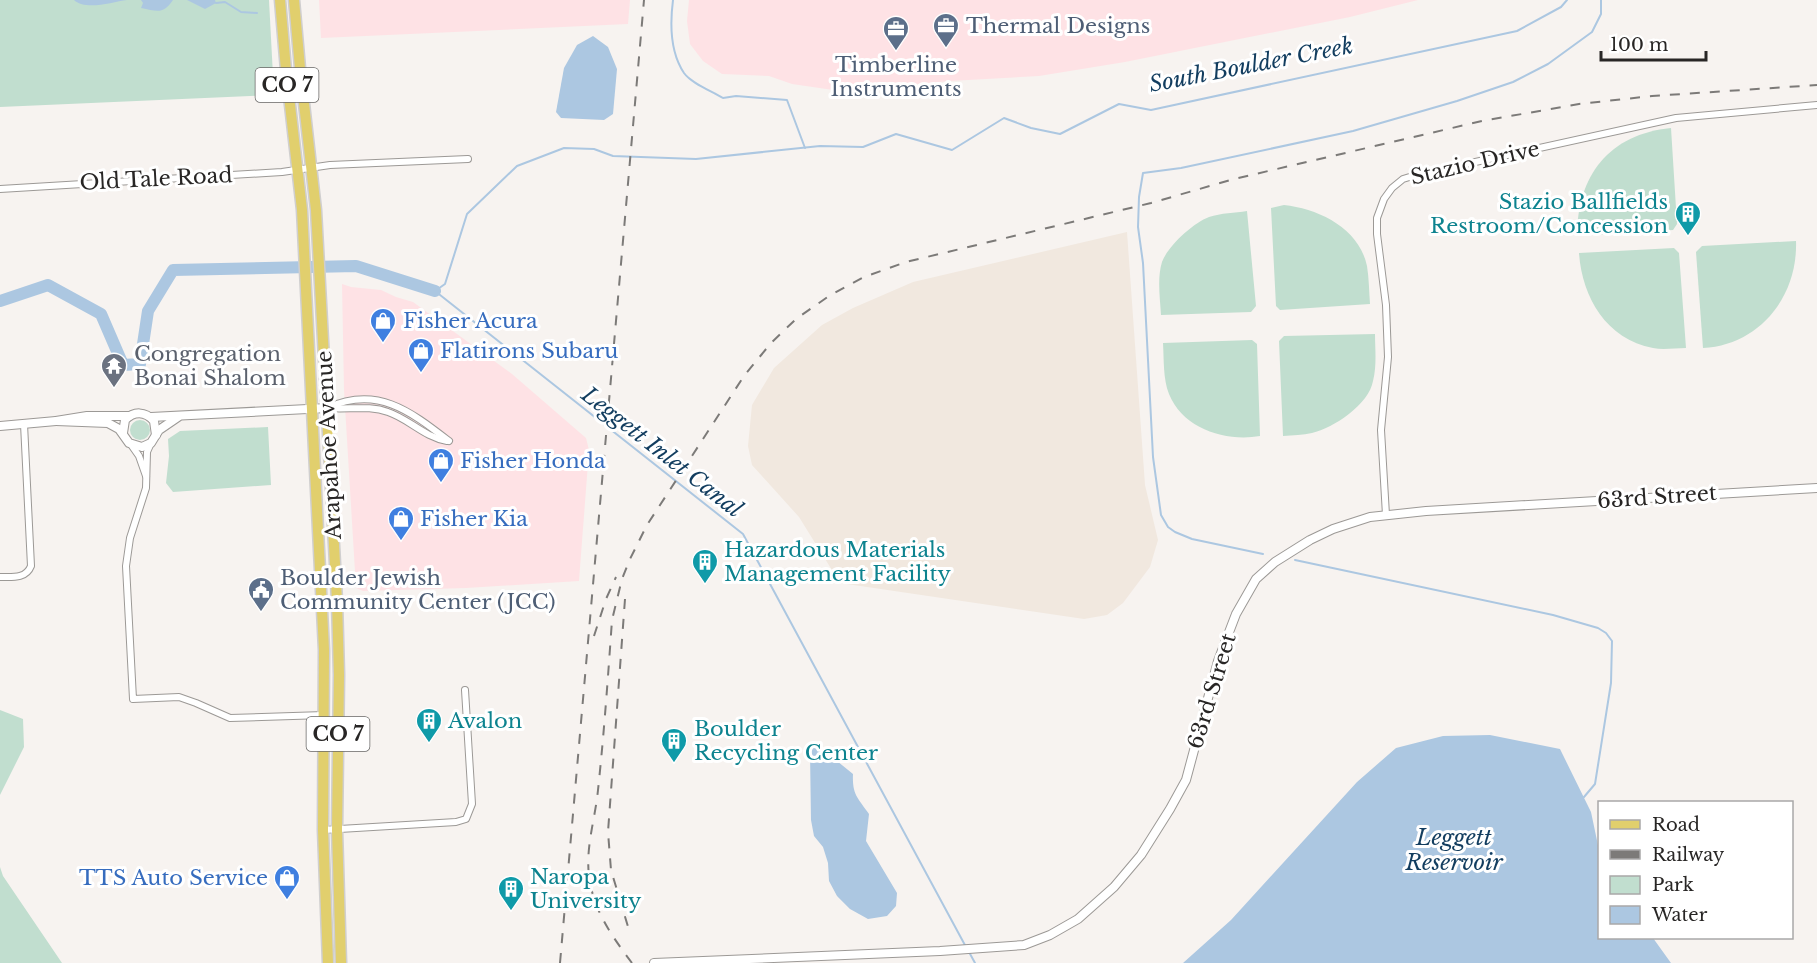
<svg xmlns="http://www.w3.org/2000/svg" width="1817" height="963" viewBox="0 0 1817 963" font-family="'Libre Baskerville',serif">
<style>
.commercial{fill:#fee2e5}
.built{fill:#f1e8df}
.green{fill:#c1decf}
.water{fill:#acc7e1}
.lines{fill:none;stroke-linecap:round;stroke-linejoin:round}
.stream{stroke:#acc7e1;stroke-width:2}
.river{stroke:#acc7e1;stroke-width:12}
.minor-casing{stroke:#9c9996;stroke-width:8}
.tertiary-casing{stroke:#9c9996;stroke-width:10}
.primary-casing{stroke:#d0cfcf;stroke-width:13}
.minor{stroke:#fff;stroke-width:6}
.tertiary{stroke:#fff;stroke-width:8}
.primary{stroke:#e1cf6d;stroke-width:10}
.rail{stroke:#7c7a78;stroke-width:2;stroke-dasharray:10 10;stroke-linecap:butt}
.labels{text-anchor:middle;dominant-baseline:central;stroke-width:6;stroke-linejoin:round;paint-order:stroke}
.shield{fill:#fff;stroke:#686766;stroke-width:1.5}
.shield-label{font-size:20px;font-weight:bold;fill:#282625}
.service-label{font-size:21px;fill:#4e5e75;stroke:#fff;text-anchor:start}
.street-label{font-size:21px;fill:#282625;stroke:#fff}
.culture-label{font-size:21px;fill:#0d838f;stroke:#fff;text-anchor:start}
.shop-label{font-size:21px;fill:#366cbe;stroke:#fff;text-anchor:start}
.worship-label{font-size:21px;fill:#5b616d;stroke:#fff;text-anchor:start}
.water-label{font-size:22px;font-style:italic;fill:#123d5f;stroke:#fff}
</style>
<rect width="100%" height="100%" fill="#f7f3f0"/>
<g class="commercial">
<path d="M319 0H630L628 24 321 38Z"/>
<path d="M689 0H1418L1350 17 1125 62 1039 76 950 81 840 91 792 84 769 76 722 74 703 61 690 44 687 21Z"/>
<path d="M342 284 351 287 381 290 396 297 413 302 512 374 586 438 589 450 579 581 466 588 363 591 356 588 344 390Z"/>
</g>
<path class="built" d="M1127 232 1145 485 1158 540 1150 567 1123 603 1107 615 1084 619 840 583 799 517 752 465 748 446 752 405 774 368 822 325 853 308 913 282Z"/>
<g class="green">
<path d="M0 0H269L274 95 0 107Z"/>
<path d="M1671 128 1677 224 1673 230 1577 236C1577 176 1609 134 1671 128Z"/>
<path d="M1284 205C1319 209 1359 228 1367 266 1369 278 1369 291 1370 304L1280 310 1276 306 1271 208Z"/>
<path d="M1247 211 1256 306 1251 312 1161 315C1160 298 1157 278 1162 262 1168 246 1193 223 1209 217 1221 213 1235 213 1247 211Z"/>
<path d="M1796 241C1798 297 1759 345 1703 348L1696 252 1702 246Z"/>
<path d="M1674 248 1679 253 1686 348C1675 348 1663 350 1653 348 1606 339 1582 297 1579 253Z"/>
<path d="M1375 334C1375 349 1377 365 1373 381 1369 404 1334 428 1312 433 1303 435 1293 435 1283 436L1279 341 1284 336Z"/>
<path d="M1252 340 1257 344 1260 436C1226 442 1183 429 1169 394 1163 379 1164 360 1163 343Z"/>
<circle cx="140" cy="430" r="10"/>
<path d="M268 427 271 485 173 492 166 483 169 456 168 439 180 431Z"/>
<path d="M0 710 23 719 24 747 0 795Z"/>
<path d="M0 867 3 876 62 963H0Z"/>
</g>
<g class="water">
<path d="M74 0H127C112 2 86 11 74 0Z"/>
<path d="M141 0H173C163 15 157 11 141 8L143 3Z"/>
<path d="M187 0H215L216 3 205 9Z"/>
<path d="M593 36 608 47 617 69 613 114 604 120 561 118 556 112 564 68 577 45Z"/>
<path d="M1490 735 1560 749 1591 812 1599 850 1600 938H1653L1671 963H1183L1231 920 1357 782 1396 748 1443 736Z"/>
<path d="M816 744 853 774C852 795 858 798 869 814L866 841 897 893 896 906 887 916 868 919 850 909 837 896 829 881 828 863 823 847 814 836 811 820 810 752Z"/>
</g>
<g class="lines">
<g class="stream">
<path d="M673 0C670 23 670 52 684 73 692 84 712 91 723 98L736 96 787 100 805 148"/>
<path d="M216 3 225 2 241 12 257 13"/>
<path d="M1263 554 1192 539 1175 532 1168 527 1161 515 1153 457 1143 263 1138 227 1139 197 1143 173 1181 168 1353 131 1457 101 1513 82 1548 64 1592 32 1601 14V0"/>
<path d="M1295 560 1553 615 1598 628 1606 633 1612 641 1611 683 1595 784 1584 797"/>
<path d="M966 947 743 534 435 291 445 284 467 214 517 166 564 148 594 149 613 156 696 159 820 146 863 147 896 134 952 150 1004 118 1031 128 1060 134 1119 104 1151 110 1517 31 1561 7 1567 0"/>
<path d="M969 952 975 963"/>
</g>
<path class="river" d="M0 301 48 285 101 314 123 365 140 364 148 311 173 270 356 266 435 291"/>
<defs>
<g id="minor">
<path d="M0 189 282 172 330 165 468 159"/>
<path d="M327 408C377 385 410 411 449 441"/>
<path d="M327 408C348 410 369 405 388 412 409 419 424 437 447 441"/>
<path d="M151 443 147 452 146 488 130 538 126 566 133 699 179 697 196 703 230 718 324 715"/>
<path d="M132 446 139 456 146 476"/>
<path d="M1386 515 1381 430 1388 357 1386 305 1377 234V218L1384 199 1392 188 1403 179 1416 175 1676 118 1817 105"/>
<path d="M0 577C12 577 26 579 31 566L24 424"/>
<path d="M323 830 456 822 466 819 472 804 465 690"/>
</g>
<g id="tertiary">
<path d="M151 417 327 408"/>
<path d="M56 421 108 423 119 429 129 443 142 447 151 443 159 430 178 417"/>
<path d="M0 426 56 421 87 416H129"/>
<path d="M123 433 125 420C134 411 145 411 154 421L156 435"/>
<path d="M654 963 940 951 1024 945 1050 935 1078 919 1114 887 1141 855 1170 809 1186 780 1218 661 1236 614 1256 579 1275 562 1310 540 1333 529 1370 517 1426 511 1817 488"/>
</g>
<g id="primary">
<path d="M280 0 286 70 302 210 324 650 323 830 328 963"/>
<path d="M294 0 300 68 316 210 337 601 339 675 337 830 341 963"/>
</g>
</defs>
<use href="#minor" class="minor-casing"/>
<use href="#tertiary" class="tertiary-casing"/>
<use href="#primary" class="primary-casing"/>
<use href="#minor" class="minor"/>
<use href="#tertiary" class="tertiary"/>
<use href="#primary" class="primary"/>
<g class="rail">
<path d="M625 599 608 832 611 870 629 930"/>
<path d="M594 636 606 599 616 577"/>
<path d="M560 963 644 0"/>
<path d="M632 963C614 939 595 913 590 882 584 851 595 821 598 790 604 734 608 677 612 620L622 579 630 559 647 525 744 376 771 343 796 319 829 296 864 277 906 262 1151 203 1234 179 1482 121 1579 104 1652 96 1817 85"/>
</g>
</g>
<defs>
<symbol id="office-pin" viewBox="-11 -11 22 30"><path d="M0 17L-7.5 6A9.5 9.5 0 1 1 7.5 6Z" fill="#5c6f8a" stroke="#fff"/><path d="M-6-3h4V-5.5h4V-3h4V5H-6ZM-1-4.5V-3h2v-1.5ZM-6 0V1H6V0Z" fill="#fff"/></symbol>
<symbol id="building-pin" viewBox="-11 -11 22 30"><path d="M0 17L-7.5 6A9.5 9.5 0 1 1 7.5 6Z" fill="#0f9aa8" stroke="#fff"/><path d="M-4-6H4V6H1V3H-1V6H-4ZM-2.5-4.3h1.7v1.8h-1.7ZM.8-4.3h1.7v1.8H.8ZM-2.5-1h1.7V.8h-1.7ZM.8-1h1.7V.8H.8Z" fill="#fff"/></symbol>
<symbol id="shop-pin" viewBox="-11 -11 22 30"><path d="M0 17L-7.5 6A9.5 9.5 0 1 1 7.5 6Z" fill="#3f7fe0" stroke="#fff"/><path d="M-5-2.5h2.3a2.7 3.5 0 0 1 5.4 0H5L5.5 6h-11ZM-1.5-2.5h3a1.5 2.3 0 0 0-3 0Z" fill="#fff"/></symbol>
<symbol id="temple-pin" viewBox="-11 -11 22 30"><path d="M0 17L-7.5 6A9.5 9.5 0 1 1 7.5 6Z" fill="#6b7280" stroke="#fff"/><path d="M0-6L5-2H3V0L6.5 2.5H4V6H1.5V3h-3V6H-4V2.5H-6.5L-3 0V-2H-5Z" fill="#fff"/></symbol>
<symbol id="civic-pin" viewBox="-11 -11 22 30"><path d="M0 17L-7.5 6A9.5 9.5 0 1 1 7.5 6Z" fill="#5c6f8a" stroke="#fff"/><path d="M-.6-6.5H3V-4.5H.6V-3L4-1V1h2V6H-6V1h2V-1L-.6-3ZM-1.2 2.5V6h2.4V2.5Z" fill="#fff"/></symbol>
</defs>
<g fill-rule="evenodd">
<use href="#office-pin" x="931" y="11" width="30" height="40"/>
<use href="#office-pin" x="881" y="14" width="30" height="40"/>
<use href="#building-pin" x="1673" y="199" width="30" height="40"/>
<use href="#shop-pin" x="368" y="306" width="30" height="40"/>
<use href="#shop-pin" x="406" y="336" width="30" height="40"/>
<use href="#temple-pin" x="99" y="351" width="30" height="40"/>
<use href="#shop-pin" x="426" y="446" width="30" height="40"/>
<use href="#shop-pin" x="386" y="504" width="30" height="40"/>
<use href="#building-pin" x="690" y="547" width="30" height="40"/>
<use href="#civic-pin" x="246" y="575" width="30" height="40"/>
<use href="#building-pin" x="414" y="706" width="30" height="40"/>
<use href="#building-pin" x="659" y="726" width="30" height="40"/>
<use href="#shop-pin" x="272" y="863" width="30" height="40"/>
<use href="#building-pin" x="496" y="874" width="30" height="40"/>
</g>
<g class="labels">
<g class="shield">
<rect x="255.5" y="68" width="63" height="34" rx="4.5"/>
<rect x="306.5" y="717" width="63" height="34" rx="4.5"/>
</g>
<g class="shield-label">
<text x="287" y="85">CO 7</text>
<text x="338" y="734">CO 7</text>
</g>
<g class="service-label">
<text x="966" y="26">Thermal Designs</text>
<text x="896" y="65" text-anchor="middle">Timberline<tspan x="896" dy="24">Instruments</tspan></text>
<text x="280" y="578">Boulder Jewish<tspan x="280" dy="24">Community Center (JCC)</tspan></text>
</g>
<g class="street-label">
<text transform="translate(1475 163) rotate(-13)">Stazio Drive</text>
<text transform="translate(156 179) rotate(-3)">Old Tale Road</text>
<text transform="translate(329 445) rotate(-93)">Arapahoe Avenue</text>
<text transform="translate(1657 497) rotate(-4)">63rd Street</text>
<text transform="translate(1212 691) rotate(-73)">63rd Street</text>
</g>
<g class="culture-label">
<text x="1668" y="202" text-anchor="end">Stazio Ballfields<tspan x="1668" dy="24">Restroom/Concession</tspan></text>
<text x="724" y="550">Hazardous Materials<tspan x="724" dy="24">Management Facility</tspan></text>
<text x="448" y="721">Avalon</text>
<text x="694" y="729">Boulder<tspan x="694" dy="24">Recycling Center</tspan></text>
<text x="530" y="877">Naropa<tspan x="530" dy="24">University</tspan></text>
</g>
<g class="shop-label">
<text x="403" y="321">Fisher Acura</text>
<text x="440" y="351">Flatirons Subaru</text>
<text x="460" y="461">Fisher Honda</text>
<text x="420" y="519">Fisher Kia</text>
<text x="268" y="878" text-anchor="end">TTS Auto Service</text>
</g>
<g class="worship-label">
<text x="134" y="354">Congregation<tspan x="134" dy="24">Bonai Shalom</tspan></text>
</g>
<g class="water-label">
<text transform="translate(1251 65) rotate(-11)">South Boulder Creek</text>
<text transform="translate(662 452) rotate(38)">Leggett Inlet Canal</text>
<text x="1454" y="837">Leggett<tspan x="1454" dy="25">Reservoir</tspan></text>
</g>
</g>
<rect x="1598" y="801" width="195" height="138" fill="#ffffff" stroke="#a9a8a8" stroke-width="1.5"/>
<rect x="1610" y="820" width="30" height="9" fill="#e1cf6d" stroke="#a9a8a8" stroke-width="1.5"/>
<text x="1652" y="831" font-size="18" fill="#282625">Road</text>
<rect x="1610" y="850" width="30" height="9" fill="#7c7a78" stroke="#a9a8a8" stroke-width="1.5"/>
<text x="1652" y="861" font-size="18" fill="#282625">Railway</text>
<rect x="1610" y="876" width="30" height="18" fill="#c1decf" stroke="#a9a8a8" stroke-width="1.5"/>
<text x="1652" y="891" font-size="18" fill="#282625">Park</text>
<rect x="1610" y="906" width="30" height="18" fill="#acc7e1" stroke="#a9a8a8" stroke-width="1.5"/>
<text x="1652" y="921" font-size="18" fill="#282625">Water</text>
<path d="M1601 51v9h105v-9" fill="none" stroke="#282625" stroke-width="3"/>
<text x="1610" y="51" font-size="18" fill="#282625" stroke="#ffffff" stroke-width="4.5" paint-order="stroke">100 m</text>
</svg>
